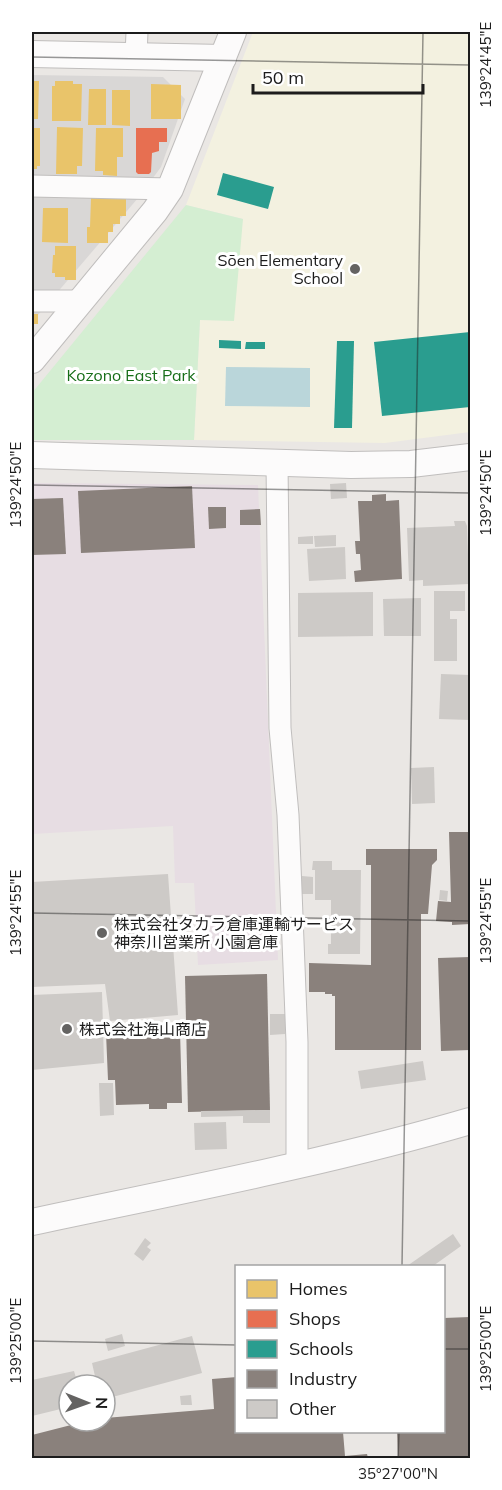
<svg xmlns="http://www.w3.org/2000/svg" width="502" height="1490" viewBox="0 0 502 1490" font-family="Mulish,'Noto Sans JP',sans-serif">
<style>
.residential{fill:#d9d7d6}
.industrial{fill:#e7dde3}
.education{fill:#f3f1e0}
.park{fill:#d4eed2}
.water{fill:#bad6da}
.homes{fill:#e9c46a}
.shops{fill:#e76f51}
.schools{fill:#2a9d8f}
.industry{fill:#8a817c}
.building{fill:#cdcac7}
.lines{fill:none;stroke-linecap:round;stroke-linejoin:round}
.minor-casing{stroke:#c0bebd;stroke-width:23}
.tertiary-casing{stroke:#c0bebd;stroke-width:28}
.minor{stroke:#fcfbfb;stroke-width:21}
.tertiary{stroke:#fcfbfb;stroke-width:26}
.ticks{fill:none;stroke:#1c1c1c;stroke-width:1.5;stroke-opacity:0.45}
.poi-dot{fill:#646362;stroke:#fff;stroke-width:2}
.labels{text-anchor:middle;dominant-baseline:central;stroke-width:6;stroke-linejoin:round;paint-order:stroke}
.poi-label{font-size:16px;fill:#1c1c1c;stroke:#fff;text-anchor:start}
.park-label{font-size:16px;fill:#166d17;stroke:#fff}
.neatline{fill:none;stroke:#1c1c1c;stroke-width:2}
.ticks-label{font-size:15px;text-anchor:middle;fill:#1c1c1c}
</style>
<rect width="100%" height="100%" fill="#eae7e4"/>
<path class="residential" d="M32 75 163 77 185 99 161 167 138 198 32 322Z"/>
<path class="industrial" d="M32 483 258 485 278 960 198 965 194 883H175L173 826 32 834Z"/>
<path class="education" d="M253 32H470V432L385 443 194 440 200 320 243 219 186 205Z"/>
<path class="park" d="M186 205 243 219 234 321 200 320 194 440H32V393Z"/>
<path class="water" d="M226 367 310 368V407L225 406Z"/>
<g class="homes">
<path d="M32 81H39L38 119H32Z"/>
<path d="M55 81H73V84H82L81 121H52V86H55Z"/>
<path d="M151 84 181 85V119H151Z"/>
<path d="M89 89H106V125H88Z"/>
<path d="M112 90H130V126L112 125Z"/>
<path d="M57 127 83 128 82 166H77V174H56Z"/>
<path d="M32 128H40V166H37V169H32Z"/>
<path d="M96 128H123V157H117V176L103 175V171H95Z"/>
<path d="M91 198 126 199V216H120V224H113V232H108V243H87V227H90Z"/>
<path d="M43 208H68V243L42 242Z"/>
<path d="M55 246H76V280H65V277H55V273H52L53 255H55Z"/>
<rect x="32" y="314" width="6" height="10"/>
</g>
<path class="shops" d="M136 128H167V142H159V151L152 153 151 172 149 174H138L136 172Z"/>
<g class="schools">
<path d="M223 173 274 187 268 209 217 195Z"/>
<path d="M470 332V407L382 416 374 342Z"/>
<path d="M219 340 241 341V349L219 348Z"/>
<path d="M337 341H354L352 428H334Z"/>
<path d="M246 342H265V349H245Z"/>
</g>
<g class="industry">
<path d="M192 486 195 548 81 553 78 491Z"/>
<path d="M386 494V501L399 500 402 579 355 582 354 571 361 570 360 554H356L355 541H360L358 501H372V495Z"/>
<path d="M63 498 66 554 32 555V499Z"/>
<path d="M208 507H226V528L209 529Z"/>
<path d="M260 509 261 525H240V510Z"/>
<path d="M449 832H470V924L452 925V922L436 921 438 901 451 902Z"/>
<path d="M366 849H437V860L432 865 428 914H421V1050H335V996H332V994H325V992H309V963L371 965V865H366Z"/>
<path d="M470 957V1050L441 1051 438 958Z"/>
<path d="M267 974 270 1110 188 1112 185 976Z"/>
<path d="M180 1031 182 1103H167V1109H149V1104L116 1105 115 1080H108L106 1033Z"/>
<path d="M470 1317V1458H398L397 1432H444V1318Z"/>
<path d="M237 1377V1432H343L345 1456 367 1454 368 1458H32V1435L75 1424V1421H105V1418L214 1409 212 1379Z"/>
</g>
<g class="building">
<path d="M346 483 347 498 331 499 330 484Z"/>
<path d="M454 521H465L467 526 469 584 423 586V580L409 581 407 528 455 526Z"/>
<path d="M336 535V546L315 547 314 536Z"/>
<path d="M313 536V544H298V537Z"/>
<path d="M345 547 346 579 309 581 307 549Z"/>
<path d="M434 591H465V611H450V619H457V661H434Z"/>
<path d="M373 592V636L298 637V593Z"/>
<path d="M421 598V636H384L383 599Z"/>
<path d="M441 674 470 675V720L439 719Z"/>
<path d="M434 767 435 803 412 804 411 768Z"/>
<path d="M313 861H332V870H361L360 954H328V944H331V900H315V870H312Z"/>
<path d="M168 874 178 1015 110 1021 105 984 32 987V882Z"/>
<path d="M302 876 313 877V894H302Z"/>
<path d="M440 890 448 891 447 901 439 900Z"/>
<path d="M102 992 104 1063 32 1070V995Z"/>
<path d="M270 1014H285V1034L270 1035Z"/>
<path d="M423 1061 426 1080 361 1089 358 1071Z"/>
<path d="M99 1083H113L114 1115 100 1116Z"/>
<path d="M270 1110V1123H243V1116L201 1117V1111Z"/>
<path d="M226 1122 227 1149 195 1150 194 1123Z"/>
<path d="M453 1234 461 1246 433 1266H407Z"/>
<path d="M145 1238 151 1243 147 1247 151 1250 143 1261 134 1254Z"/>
<path d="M122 1334 125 1346 108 1351 105 1339Z"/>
<path d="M192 1336 202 1373 105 1399V1385H97L92 1363Z"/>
<path d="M74 1371 78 1385H69V1407L32 1416V1380Z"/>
<path d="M191 1395 192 1405H181L180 1396Z"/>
</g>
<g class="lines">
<defs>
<g id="minor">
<path d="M136 56 137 32"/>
<path d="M32 186 170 189"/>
<path d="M32 301H81"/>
<path d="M277 463 280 728 288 815 297 1042V1165"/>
</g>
<g id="tertiary">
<path d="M32 54 223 58"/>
<path d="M32 360 155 211 170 189 233 32"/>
<path d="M32 455 351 465 411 464 470 457"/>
<path d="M32 1222C178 1191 326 1163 470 1121"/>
</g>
</defs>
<use href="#minor" class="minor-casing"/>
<use href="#tertiary" class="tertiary-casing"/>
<use href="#minor" class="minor"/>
<use href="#tertiary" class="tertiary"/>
</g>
<path class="ticks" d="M32 57 470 65M32 485 470 493M32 913 470 921M402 1266 423 32M32 1341 237 1345M444 1349H470M398 1458 399 1432"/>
<g class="poi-dot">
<circle cx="355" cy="269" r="6"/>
<circle cx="102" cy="933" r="6"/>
<circle cx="67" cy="1029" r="6"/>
</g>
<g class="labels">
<g class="poi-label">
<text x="343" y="260" text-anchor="end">Sōen Elementary<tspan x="343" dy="18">School</tspan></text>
<text x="114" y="924">株式会社タカラ倉庫運輸サービス<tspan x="114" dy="18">神奈川営業所 小園倉庫</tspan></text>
<text x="79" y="1029">株式会社海山商店</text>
</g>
<g class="park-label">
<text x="131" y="375">Kozono East Park</text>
</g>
</g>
<rect width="502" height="1490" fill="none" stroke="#ffffff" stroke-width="66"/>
<rect x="235" y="1265" width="210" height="168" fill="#ffffff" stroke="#a4a4a4" stroke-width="1.5"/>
<rect x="247" y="1280" width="30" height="18" fill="#e9c46a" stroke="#a4a4a4" stroke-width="1.5"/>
<text x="289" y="1295" font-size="18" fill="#1c1c1c">Homes</text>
<rect x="247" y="1310" width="30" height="18" fill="#e76f51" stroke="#a4a4a4" stroke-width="1.5"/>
<text x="289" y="1325" font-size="18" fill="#1c1c1c">Shops</text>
<rect x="247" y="1340" width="30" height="18" fill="#2a9d8f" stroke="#a4a4a4" stroke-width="1.5"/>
<text x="289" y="1355" font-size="18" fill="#1c1c1c">Schools</text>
<rect x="247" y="1370" width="30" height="18" fill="#8a817c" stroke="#a4a4a4" stroke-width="1.5"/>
<text x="289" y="1385" font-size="18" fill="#1c1c1c">Industry</text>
<rect x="247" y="1400" width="30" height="18" fill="#cdcac7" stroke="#a4a4a4" stroke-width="1.5"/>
<text x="289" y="1415" font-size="18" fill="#1c1c1c">Other</text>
<g transform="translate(87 1403) rotate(91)"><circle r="28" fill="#ffffff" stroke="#a4a4a4" stroke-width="1.5"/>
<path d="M0-4.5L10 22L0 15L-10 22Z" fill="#646362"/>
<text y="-9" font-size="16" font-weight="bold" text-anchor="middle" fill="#1c1c1c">N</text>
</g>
<path d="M253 84v9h170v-9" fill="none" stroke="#1c1c1c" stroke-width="3"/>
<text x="262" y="84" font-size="18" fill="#1c1c1c" stroke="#ffffff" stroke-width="4.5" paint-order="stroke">50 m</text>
<rect x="33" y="33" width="436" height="1424" class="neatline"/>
<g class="ticks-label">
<text transform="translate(486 65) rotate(-90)" y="5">139°24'45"E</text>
<text transform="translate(16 485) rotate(-90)" y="5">139°24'50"E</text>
<text transform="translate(486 493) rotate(-90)" y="5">139°24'50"E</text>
<text transform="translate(16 913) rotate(-90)" y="5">139°24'55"E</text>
<text transform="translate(486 921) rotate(-90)" y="5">139°24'55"E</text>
<text transform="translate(16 1341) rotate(-90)" y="5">139°25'00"E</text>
<text transform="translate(486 1349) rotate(-90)" y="5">139°25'00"E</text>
<text x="398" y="1479">35°27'00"N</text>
</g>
</svg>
